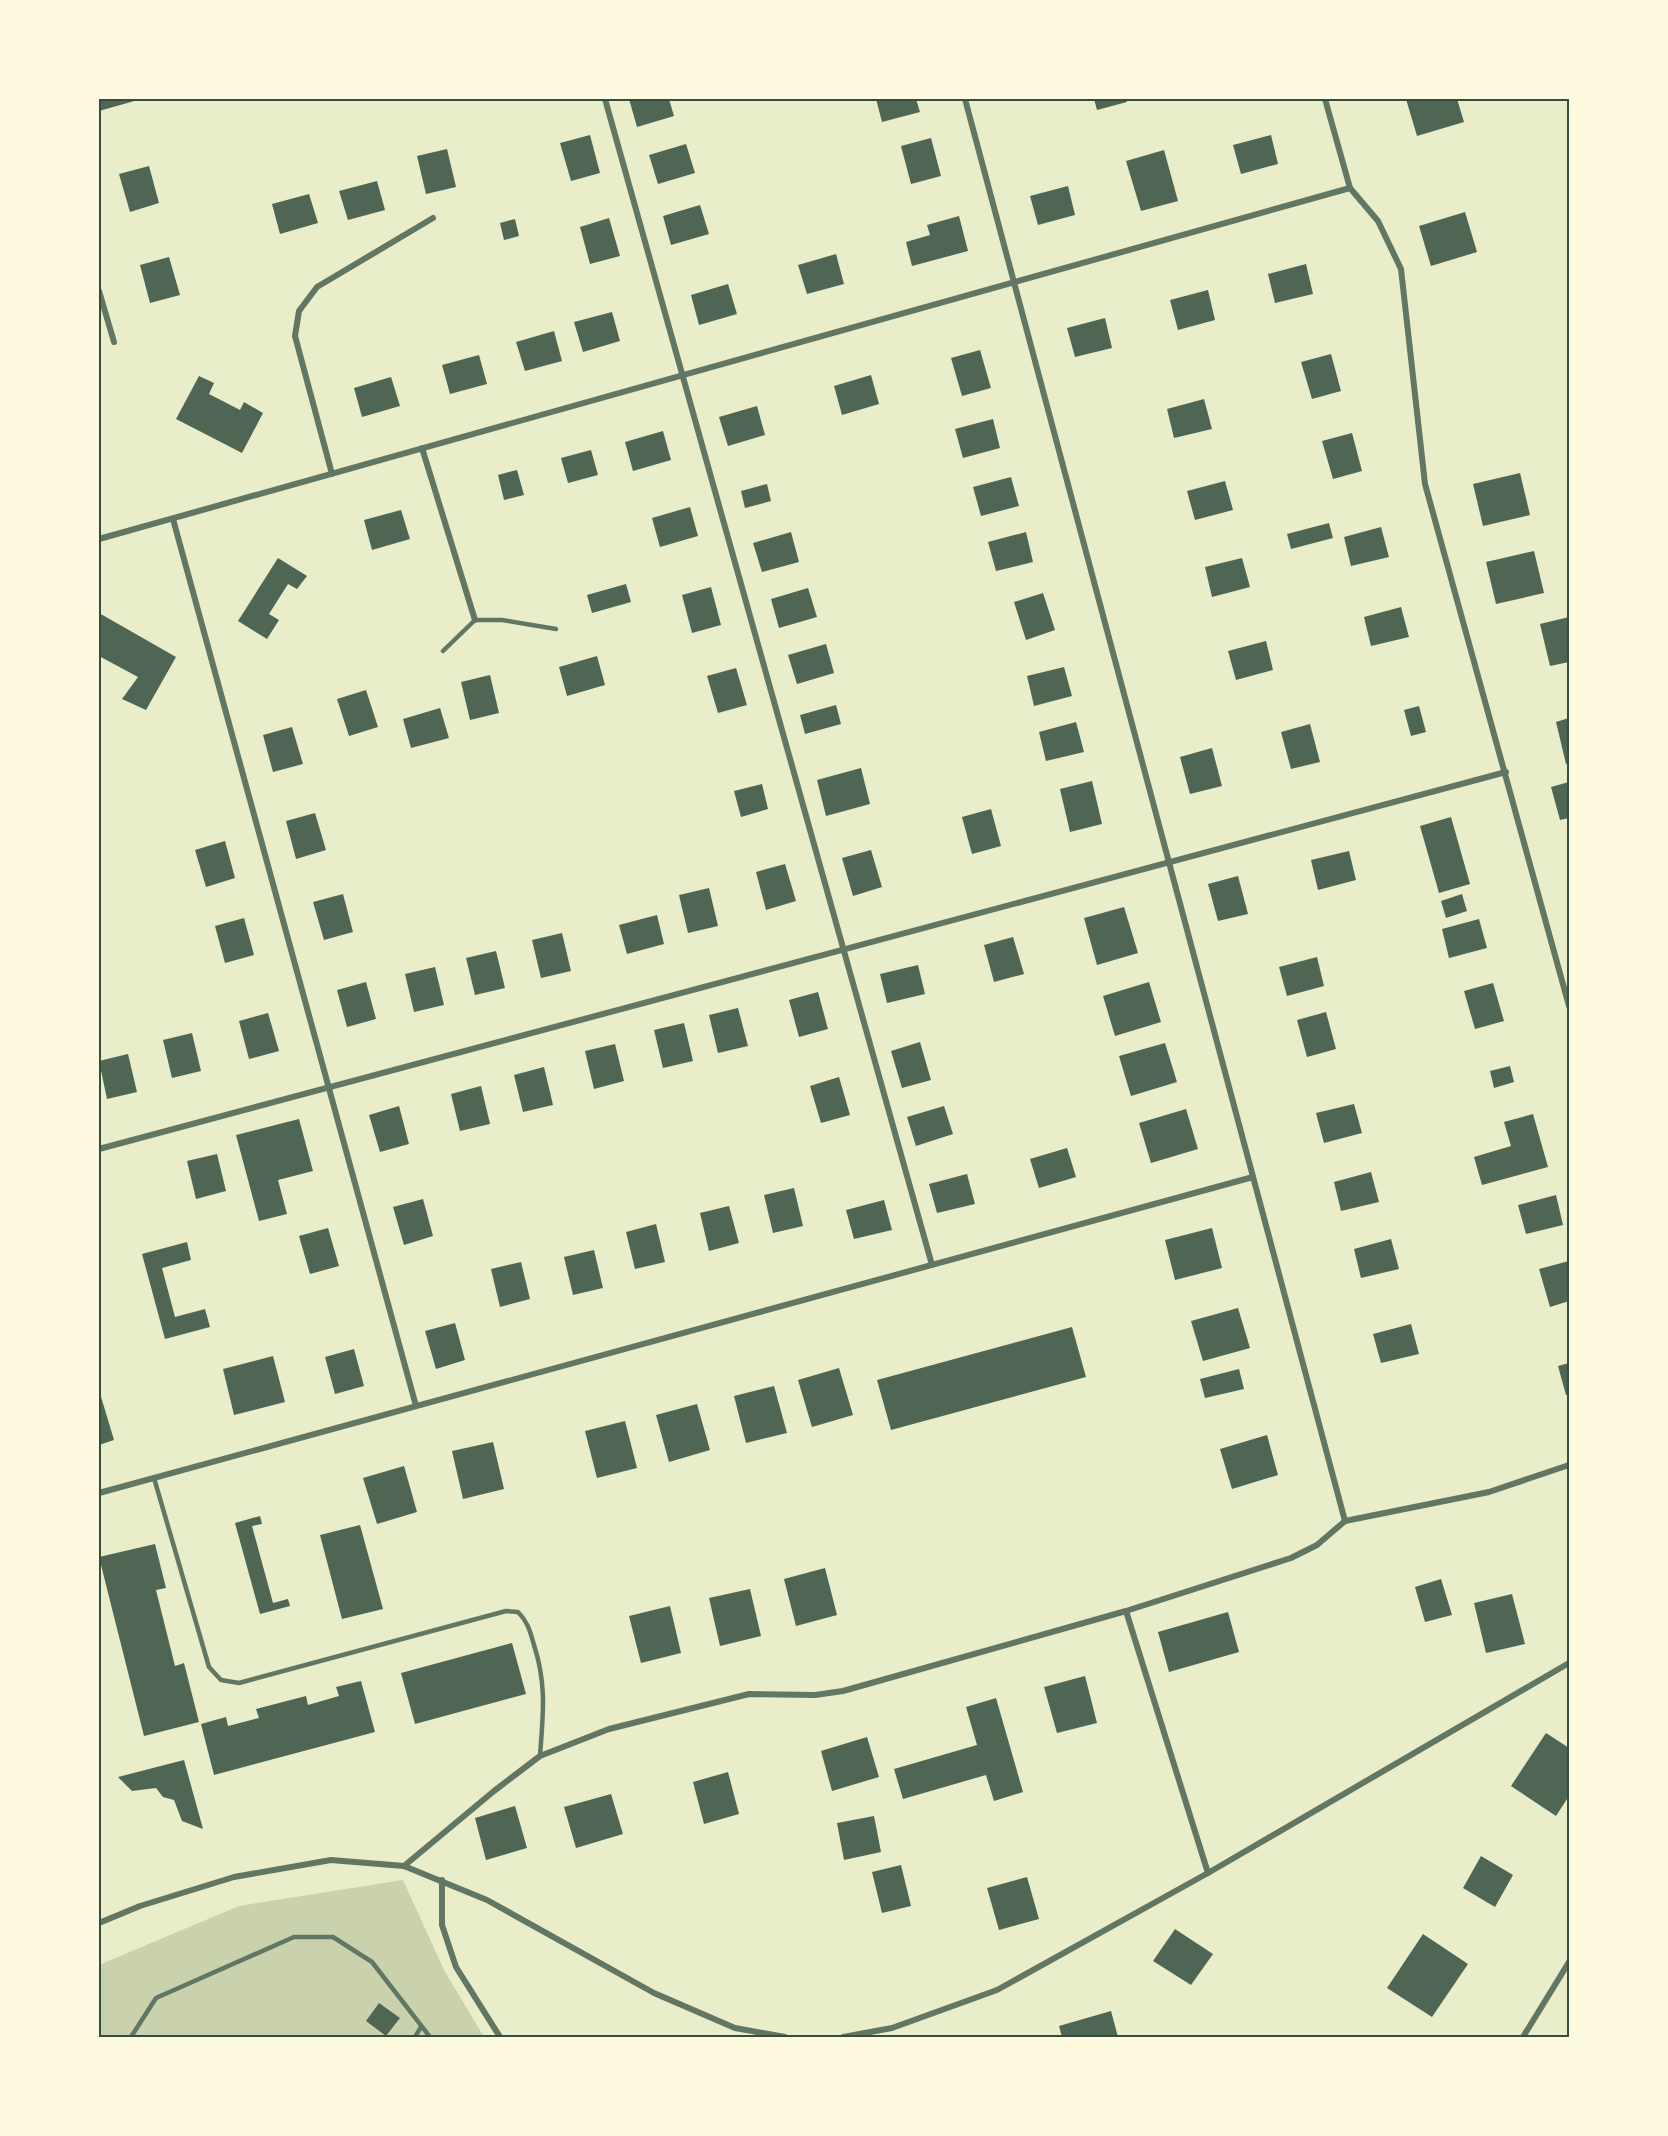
<svg xmlns="http://www.w3.org/2000/svg" width="1668" height="2136" viewBox="0 0 1668 2136" font-family="Montserrat,sans-serif">
<style>
.green{fill:#cad2ad}
.building{fill:#4f6655}
.lines{fill:none;stroke-linecap:round;stroke-linejoin:round}
.service{stroke:#617663;stroke-width:4.5}
.minor{stroke:#617663;stroke-width:6}
.neatline{fill:none;stroke:#344e41;stroke-width:2}
</style>
<rect width="100%" height="100%" fill="#e9edc9"/>
<path class="green" d="M403 1880 444 1970 484 2037H99V1965L239 1906Z"/>
<g class="building">
<path d="M99 99H138V100L99 111Z"/>
<path d="M629 99H669L674 116 637 127Z"/>
<path d="M876 99H916L920 112 882 122Z"/>
<path d="M1094 99H1126L1127 102 1097 110Z"/>
<path d="M1406 99H1457L1464 122 1417 136Z"/>
<path d="M590 135 600 173 571 181 560 143Z"/>
<path d="M1271 135 1278 164 1241 174 1233 145Z"/>
<path d="M931 138 941 176 911 184 901 146Z"/>
<path d="M686 144 695 173 658 184 649 155Z"/>
<path d="M447 149 456 187 426 194 417 156Z"/>
<path d="M1164 150 1178 201 1141 211 1126 161Z"/>
<path d="M149 166 159 203 130 212 119 174Z"/>
<path d="M377 181 385 210 348 220 339 191Z"/>
<path d="M1068 186 1075 215 1038 225 1030 196Z"/>
<path d="M309 194 318 223 280 234 272 204Z"/>
<path d="M700 205 709 234 671 245 663 216Z"/>
<path d="M1465 212 1477 252 1431 266 1419 226Z"/>
<path d="M959 216 968 251 912 266 906 242 930 235 927 225Z"/>
<path d="M609 218 620 256 590 264 580 227Z"/>
<path d="M515 219 519 236 504 240 500 223Z"/>
<path d="M836 254 844 284 807 294 798 265Z"/>
<path d="M169 257 180 295 150 303 140 265Z"/>
<path d="M1306 264 1313 294 1275 303 1268 274Z"/>
<path d="M728 284 737 314 699 325 691 295Z"/>
<path d="M1208 290 1215 320 1178 330 1170 300Z"/>
<path d="M612 312 620 341 583 352 574 322Z"/>
<path d="M1105 318 1112 348 1075 357 1067 328Z"/>
<path d="M554 331 562 361 525 371 516 342Z"/>
<path d="M980 350 991 388 962 396 951 358Z"/>
<path d="M1331 354 1341 391 1312 399 1301 362Z"/>
<path d="M479 355 487 384 450 394 442 365Z"/>
<path d="M871 375 879 404 842 415 834 386Z"/>
<path d="M199 376 214 383 209 394 240 410 244 402 263 413 242 453 176 419Z"/>
<path d="M391 377 400 406 362 417 354 388Z"/>
<path d="M1204 399 1212 429 1174 438 1167 409Z"/>
<path d="M757 406 765 435 728 446 719 417Z"/>
<path d="M993 419 1000 448 963 458 955 429Z"/>
<path d="M663 431 671 460 633 471 625 442Z"/>
<path d="M1352 433 1362 471 1333 479 1322 441Z"/>
<path d="M591 450 598 475 568 483 561 458Z"/>
<path d="M517 470 524 495 504 500 498 475Z"/>
<path d="M1520 473 1530 515 1483 526 1473 484Z"/>
<path d="M1011 477 1019 506 981 516 973 487Z"/>
<path d="M1225 481 1233 510 1195 520 1187 491Z"/>
<path d="M767 484 771 501 745 508 741 491Z"/>
<path d="M690 507 698 536 660 547 652 518Z"/>
<path d="M401 510 410 539 372 550 364 520Z"/>
<path d="M1329 523 1333 538 1291 549 1287 534Z"/>
<path d="M1381 527 1389 557 1351 566 1344 537Z"/>
<path d="M791 532 799 562 762 572 753 543Z"/>
<path d="M1026 532 1033 562 996 571 988 542Z"/>
<path d="M1534 551 1544 593 1496 604 1486 562Z"/>
<path d="M278 558 307 576 297 589 288 584 269 614 279 620 267 639 238 621Z"/>
<path d="M1242 558 1250 587 1212 597 1205 567Z"/>
<path d="M626 584 631 602 592 613 587 595Z"/>
<path d="M711 587 721 625 692 633 682 595Z"/>
<path d="M808 588 817 617 779 628 771 599Z"/>
<path d="M1043 593 1055 630 1026 640 1014 602Z"/>
<path d="M1401 607 1409 637 1371 646 1364 617Z"/>
<path d="M99 613 176 657 146 710 122 699 138 677 99 656Z"/>
<path d="M1569 617V662L1550 666 1540 624Z"/>
<path d="M1266 641 1273 670 1236 680 1228 651Z"/>
<path d="M826 644 834 673 797 684 788 655Z"/>
<path d="M597 656 605 685 567 696 559 667Z"/>
<path d="M1064 667 1072 696 1034 706 1027 676Z"/>
<path d="M736 668 747 705 718 713 707 676Z"/>
<path d="M490 675 499 713 470 720 461 682Z"/>
<path d="M366 690 378 727 349 736 337 699Z"/>
<path d="M836 705 841 724 805 734 800 715Z"/>
<path d="M1419 706 1426 732 1411 736 1404 710Z"/>
<path d="M440 708 449 738 411 748 403 719Z"/>
<path d="M1569 718V763L1566 764 1556 722Z"/>
<path d="M1076 722 1084 752 1046 761 1039 732Z"/>
<path d="M1310 724 1320 762 1291 769 1281 732Z"/>
<path d="M292 727 303 764 273 772 263 735Z"/>
<path d="M1212 748 1222 786 1190 794 1180 757Z"/>
<path d="M861 768 870 804 826 816 817 780Z"/>
<path d="M1092 781 1102 824 1070 832 1060 789Z"/>
<path d="M1569 782V818L1560 820 1551 787Z"/>
<path d="M762 784 768 809 741 817 734 791Z"/>
<path d="M991 809 1001 846 972 854 962 817Z"/>
<path d="M315 813 326 850 296 859 286 821Z"/>
<path d="M1451 817 1470 884 1439 893 1420 826Z"/>
<path d="M225 841 235 878 206 887 195 850Z"/>
<path d="M871 850 882 887 853 896 842 858Z"/>
<path d="M1349 851 1356 880 1318 890 1311 860Z"/>
<path d="M785 864 796 901 766 910 756 872Z"/>
<path d="M1238 876 1248 914 1218 921 1208 884Z"/>
<path d="M709 888 718 926 688 933 679 895Z"/>
<path d="M343 894 353 932 324 940 313 902Z"/>
<path d="M1462 894 1467 911 1446 918 1441 901Z"/>
<path d="M1124 907 1138 953 1097 965 1084 918Z"/>
<path d="M657 915 664 944 627 954 619 925Z"/>
<path d="M244 918 254 955 225 963 215 926Z"/>
<path d="M1479 919 1487 948 1449 958 1442 929Z"/>
<path d="M562 933 571 971 541 978 532 940Z"/>
<path d="M1013 937 1024 974 994 982 984 945Z"/>
<path d="M496 951 505 988 475 995 466 958Z"/>
<path d="M1317 957 1324 986 1287 996 1279 967Z"/>
<path d="M918 965 925 994 887 1003 880 974Z"/>
<path d="M435 967 444 1005 414 1012 405 974Z"/>
<path d="M366 982 376 1019 347 1027 337 990Z"/>
<path d="M1149 982 1161 1022 1115 1036 1103 996Z"/>
<path d="M1493 983 1504 1021 1475 1029 1464 991Z"/>
<path d="M818 992 828 1029 799 1037 789 1000Z"/>
<path d="M738 1008 748 1046 718 1053 709 1015Z"/>
<path d="M1326 1012 1336 1049 1307 1057 1297 1020Z"/>
<path d="M268 1013 279 1051 249 1059 239 1021Z"/>
<path d="M684 1023 693 1061 663 1068 654 1030Z"/>
<path d="M192 1033 201 1071 172 1078 163 1040Z"/>
<path d="M920 1042 931 1080 902 1088 891 1051Z"/>
<path d="M1165 1043 1177 1082 1131 1096 1119 1056Z"/>
<path d="M615 1044 624 1081 594 1089 585 1051Z"/>
<path d="M128 1054 137 1092 107 1099 99 1061Z"/>
<path d="M1510 1066 1514 1082 1494 1088 1490 1071Z"/>
<path d="M544 1067 553 1105 523 1112 514 1075Z"/>
<path d="M839 1077 850 1115 821 1123 810 1086Z"/>
<path d="M481 1086 490 1124 460 1131 451 1094Z"/>
<path d="M1354 1104 1362 1133 1324 1143 1316 1113Z"/>
<path d="M399 1106 409 1144 380 1152 369 1115Z"/>
<path d="M944 1106 953 1134 916 1146 907 1117Z"/>
<path d="M1186 1109 1198 1149 1151 1163 1139 1123Z"/>
<path d="M1533 1114 1548 1167 1482 1185 1474 1157 1511 1146 1504 1122Z"/>
<path d="M299 1119 313 1171 278 1180 287 1214 259 1221 236 1135Z"/>
<path d="M1067 1148 1076 1177 1039 1188 1030 1159Z"/>
<path d="M217 1154 226 1191 196 1199 187 1161Z"/>
<path d="M1371 1172 1379 1202 1341 1211 1334 1182Z"/>
<path d="M967 1174 975 1204 937 1213 929 1184Z"/>
<path d="M794 1188 803 1226 773 1233 764 1195Z"/>
<path d="M1556 1195 1563 1225 1526 1234 1518 1205Z"/>
<path d="M423 1199 433 1236 404 1245 393 1207Z"/>
<path d="M884 1200 892 1230 854 1239 846 1210Z"/>
<path d="M729 1206 739 1243 709 1251 700 1213Z"/>
<path d="M656 1224 665 1262 635 1269 626 1232Z"/>
<path d="M328 1228 339 1266 310 1274 299 1236Z"/>
<path d="M1212 1228 1222 1268 1175 1280 1165 1240Z"/>
<path d="M1391 1239 1399 1269 1361 1278 1354 1249Z"/>
<path d="M187 1242 191 1260 162 1268 175 1317 205 1309 210 1327 165 1339 142 1254Z"/>
<path d="M594 1250 603 1288 573 1295 564 1257Z"/>
<path d="M1569 1261V1301L1550 1307 1539 1269Z"/>
<path d="M521 1262 530 1299 500 1307 491 1269Z"/>
<path d="M1238 1308 1250 1348 1203 1361 1191 1321Z"/>
<path d="M455 1323 465 1360 436 1369 425 1331Z"/>
<path d="M1411 1324 1419 1354 1381 1363 1373 1334Z"/>
<path d="M1072 1327 1086 1377 891 1430 877 1380Z"/>
<path d="M354 1349 364 1386 335 1394 325 1357Z"/>
<path d="M273 1356 285 1402 234 1415 223 1369Z"/>
<path d="M1569 1363V1395H1566L1558 1366Z"/>
<path d="M839 1368 853 1415 812 1427 798 1380Z"/>
<path d="M1239 1369 1244 1389 1205 1398 1200 1379Z"/>
<path d="M774 1386 787 1433 746 1443 734 1396Z"/>
<path d="M99 1390 114 1440 99 1445Z"/>
<path d="M697 1404 710 1450 669 1462 656 1415Z"/>
<path d="M625 1421 637 1468 597 1478 585 1431Z"/>
<path d="M1267 1435 1278 1475 1232 1489 1220 1449Z"/>
<path d="M493 1442 504 1489 463 1499 452 1451Z"/>
<path d="M404 1466 417 1512 377 1524 363 1478Z"/>
<path d="M260 1516 262 1524 252 1526 273 1603 288 1599 290 1606 260 1614 235 1523Z"/>
<path d="M360 1525 383 1609 342 1619 320 1535Z"/>
<path d="M155 1544 166 1588 156 1590 175 1666 184 1663 199 1722 144 1736 99 1557Z"/>
<path d="M825 1568 837 1615 796 1626 784 1579Z"/>
<path d="M1441 1579 1452 1615 1425 1622 1415 1587Z"/>
<path d="M750 1589 761 1636 720 1646 709 1598Z"/>
<path d="M1512 1594 1525 1644 1486 1653 1474 1603Z"/>
<path d="M670 1606 681 1653 641 1663 629 1616Z"/>
<path d="M1228 1612 1239 1652 1169 1672 1158 1632Z"/>
<path d="M512 1643 526 1694 415 1724 401 1673Z"/>
<path d="M1085 1676 1097 1723 1057 1733 1044 1687Z"/>
<path d="M361 1681 375 1732 214 1775 201 1724 226 1717 228 1726 259 1718 256 1709 306 1696 308 1705 339 1696 336 1687Z"/>
<path d="M996 1698 1023 1792 994 1801 986 1775 903 1799 894 1769 977 1745 966 1707Z"/>
<path d="M1546 1733 1569 1748V1796L1556 1816 1511 1786Z"/>
<path d="M867 1737 879 1777 832 1791 821 1751Z"/>
<path d="M184 1760 203 1829 182 1821 174 1800 163 1797 156 1788 132 1791 118 1777Z"/>
<path d="M728 1772 739 1814 704 1824 693 1782Z"/>
<path d="M611 1794 623 1834 576 1848 564 1807Z"/>
<path d="M515 1806 527 1848 486 1860 475 1818Z"/>
<path d="M874 1816 881 1852 844 1860 837 1823Z"/>
<path d="M1481 1856 1513 1875 1495 1907 1463 1888Z"/>
<path d="M901 1865 911 1906 882 1913 872 1872Z"/>
<path d="M1027 1877 1039 1919 999 1930 987 1888Z"/>
<path d="M1175 1929 1213 1954 1191 1985 1153 1961Z"/>
<path d="M1423 1934 1468 1964 1432 2017 1387 1988Z"/>
<path d="M379 2003 400 2018 386 2036 366 2021Z"/>
<path d="M1111 2011 1118 2037H1062L1059 2026Z"/>
</g>
<g class="lines">
<g class="service">
<path d="M443 651 475 620H502L556 629"/>
<path d="M154 1478 209 1667 221 1680 239 1683 506 1611 518 1612C528 1622 530 1631 534 1645 547 1685 543 1715 540 1756"/>
<path d="M131 2037 156 1998 294 1937H333L372 1962 430 2037"/>
<path d="M415 2037 421 2027"/>
</g>
<g class="minor">
<path d="M605 99 932 1265"/>
<path d="M965 99 1345 1521"/>
<path d="M1325 99 1350 188 1378 221 1401 269 1425 484 1569 1006"/>
<path d="M99 291 114 342"/>
<path d="M422 448 475 620"/>
<path d="M332 474 295 336 299 311 317 287 433 218"/>
<path d="M173 519 416 1406"/>
<path d="M99 539 1350 188"/>
<path d="M99 1149 1506 772"/>
<path d="M99 1493 1253 1177"/>
<path d="M1126 1611 1208 1873"/>
<path d="M404 1866 494 1791 540 1756 609 1729 749 1694 815 1695 843 1691 1126 1611 1291 1558 1317 1545 1345 1521 1489 1492 1569 1465"/>
<path d="M442 1880V1925L456 1967 500 2037"/>
<path d="M99 1923 140 1906 234 1877 331 1860 404 1866 487 1900 654 1993 735 2028 785 2037"/>
<path d="M843 2037 892 2028 997 1990 1208 1873 1569 1663"/>
<path d="M1523 2037 1569 1962"/>
</g>
</g>
<rect width="1668" height="2136" fill="none" stroke="#fefae0" stroke-width="201"/>
<rect x="100" y="100" width="1468" height="1936" class="neatline"/>
</svg>
